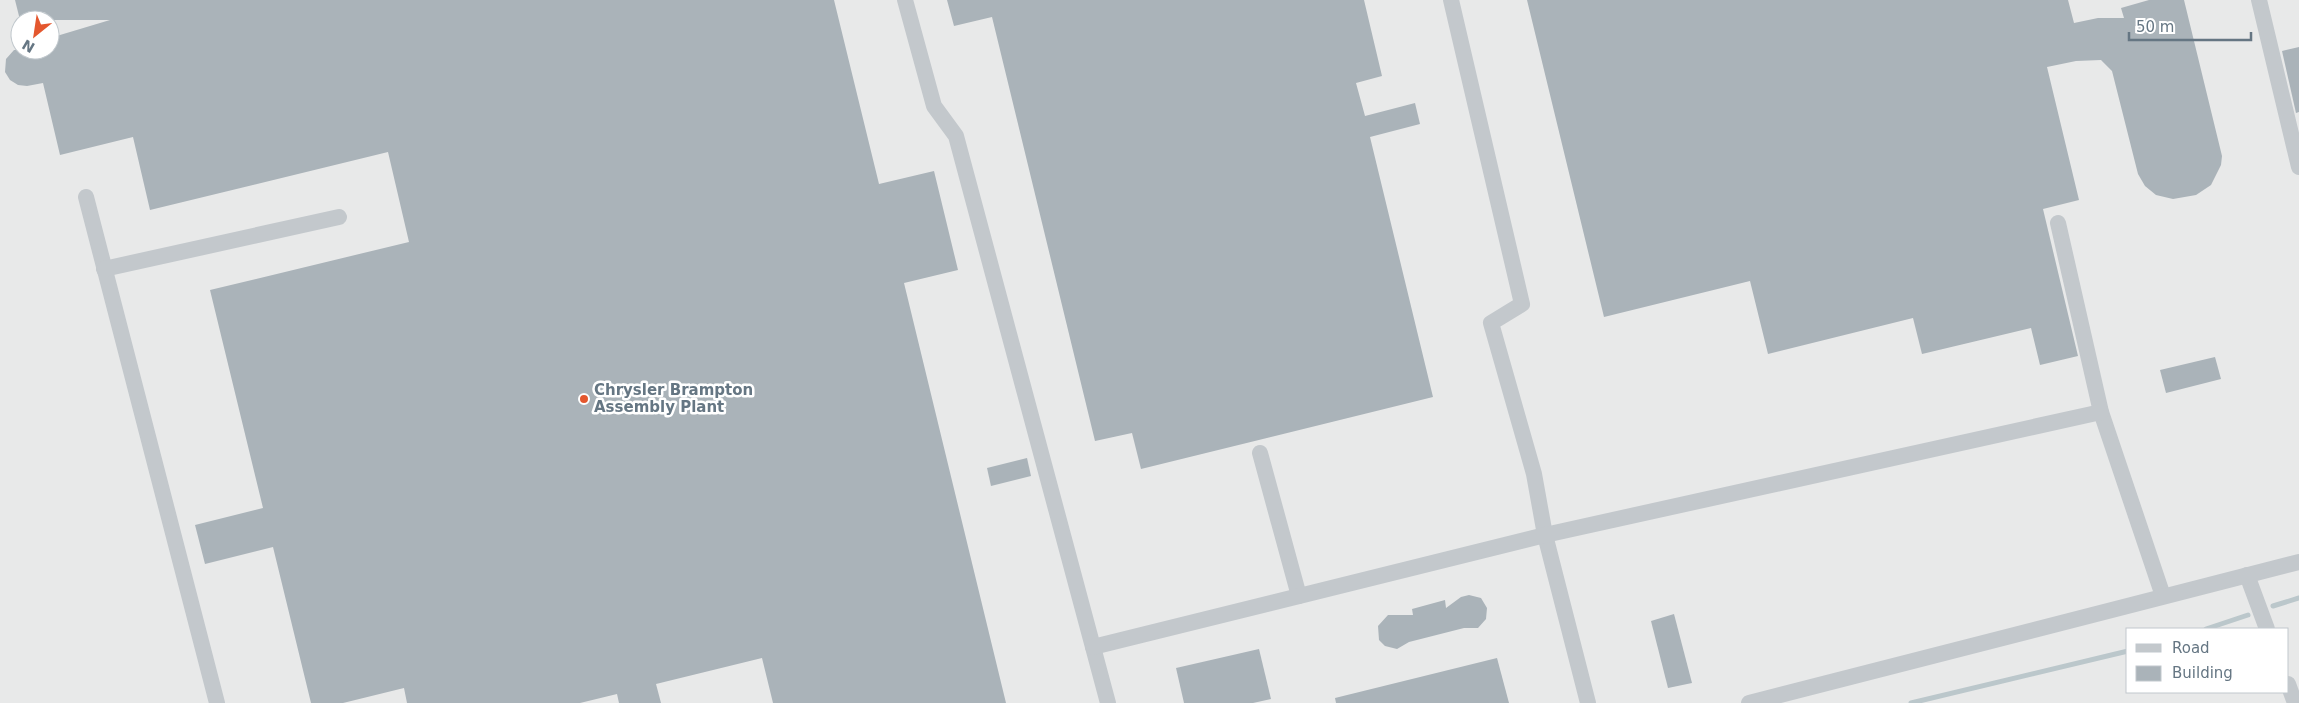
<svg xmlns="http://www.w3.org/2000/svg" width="2299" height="703" viewBox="0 0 2299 703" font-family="'DejaVu Sans',sans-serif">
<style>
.built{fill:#e8e9e9;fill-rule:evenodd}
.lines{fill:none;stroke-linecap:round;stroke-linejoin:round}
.stream{stroke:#bbc7cb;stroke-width:5}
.building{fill:#aab3b9}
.minor{stroke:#c3c8cc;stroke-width:16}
.poi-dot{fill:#e4572e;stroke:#fff;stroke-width:2}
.labels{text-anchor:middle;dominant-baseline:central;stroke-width:5;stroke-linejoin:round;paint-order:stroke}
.poi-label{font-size:15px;font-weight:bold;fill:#657683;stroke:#fff;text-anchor:start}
</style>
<rect width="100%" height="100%" fill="#fafaf8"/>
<path class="built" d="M0 0H2299V703H0ZM20 20H50V50H20ZM2128 629H2288V692H2128Z"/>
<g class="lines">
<g class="stream">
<path d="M2273 606 2299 598"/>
<path d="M2206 629 2248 615"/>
<path d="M1911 703 2128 651"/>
</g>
</g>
<g class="building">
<path d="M15 0H834L879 184 934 171 958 270 904 283 1006 703H773L762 658 656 684 661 703H619L617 694 580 703H407L404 688 343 703H311L273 547 205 564 195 525 263 508 210 290 409 242 388 152 150 210 133 137 60 155 43 83 27 86 18 85 10 80 5 72 6 59 14 50H50V38L110 20H20Z"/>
<path d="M947 0H1364L1382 76 1356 83 1365 116 1415 103 1420 124 1370 137 1433 397 1141 469 1132 433 1095 441 992 17 954 26Z"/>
<path d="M1527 0H2068L2074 23 2098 18H2124L2121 8 2149 0H2184L2222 156 2221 165 2211 185 2196 195 2173 199 2156 195 2145 186 2138 174 2112 71 2101 60 2076 61 2047 67 2079 200 2043 209 2078 356 2040 365 2031 328 1922 354 1913 318 1768 354 1750 281 1604 317Z"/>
<path d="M2299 47V112L2296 113 2282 51Z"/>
<path d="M2215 357 2221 379 2166 393 2160 370Z"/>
<path d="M1027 458 1031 476 991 486 987 468Z"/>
<path d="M1469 595 1481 598 1487 608 1486 619 1478 628H1464L1409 642 1397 649 1385 646 1379 640 1378 626 1388 615H1413L1412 609 1445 600 1446 608 1461 597Z"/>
<path d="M1674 614 1692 683 1668 688 1651 621Z"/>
<path d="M1259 649 1271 699 1253 703H1184L1176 668Z"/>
<path d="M1497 658 1509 703H1336L1335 698Z"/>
</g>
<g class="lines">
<g class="minor">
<path d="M905 0 934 106 956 136 1108 703"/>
<path d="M1451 0 1522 304 1491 323 1534 474 1545 535 1588 703"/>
<path d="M2259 0 2299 167"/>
<path d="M86 197 217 703"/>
<path d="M2058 223 2101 412 2163 596"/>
<path d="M104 269 339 217"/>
<path d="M1260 453 1299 596"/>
<path d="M2247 575 2267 629"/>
<path d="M1093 647 1545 535 2101 412"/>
<path d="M2288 684 2295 703"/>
<path d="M1749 703 2299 562"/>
</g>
</g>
<circle class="poi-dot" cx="584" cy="399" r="5"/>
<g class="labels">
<g class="poi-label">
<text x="594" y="390">Chrysler Brampton<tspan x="594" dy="17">Assembly Plant</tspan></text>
</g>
</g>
<rect x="2126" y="628" width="162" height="65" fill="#ffffff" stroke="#c1c8cd"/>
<rect x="2136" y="644" width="25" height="8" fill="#c3c8cc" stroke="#c1c8cd"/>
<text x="2172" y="653" font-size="15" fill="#657683">Road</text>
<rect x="2136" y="666" width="25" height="15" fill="#aab3b9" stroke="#c1c8cd"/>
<text x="2172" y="678" font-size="15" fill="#657683">Building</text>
<g transform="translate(35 35) rotate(210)"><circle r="24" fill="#ffffff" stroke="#c1c8cd"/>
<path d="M0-4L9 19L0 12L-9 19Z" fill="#e4572e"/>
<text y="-8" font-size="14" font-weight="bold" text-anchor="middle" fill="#657683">N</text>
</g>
<path d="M2129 32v8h122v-8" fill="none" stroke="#657683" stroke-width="2.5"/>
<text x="2136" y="32" font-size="15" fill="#657683" stroke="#ffffff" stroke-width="4" paint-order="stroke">50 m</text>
</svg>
